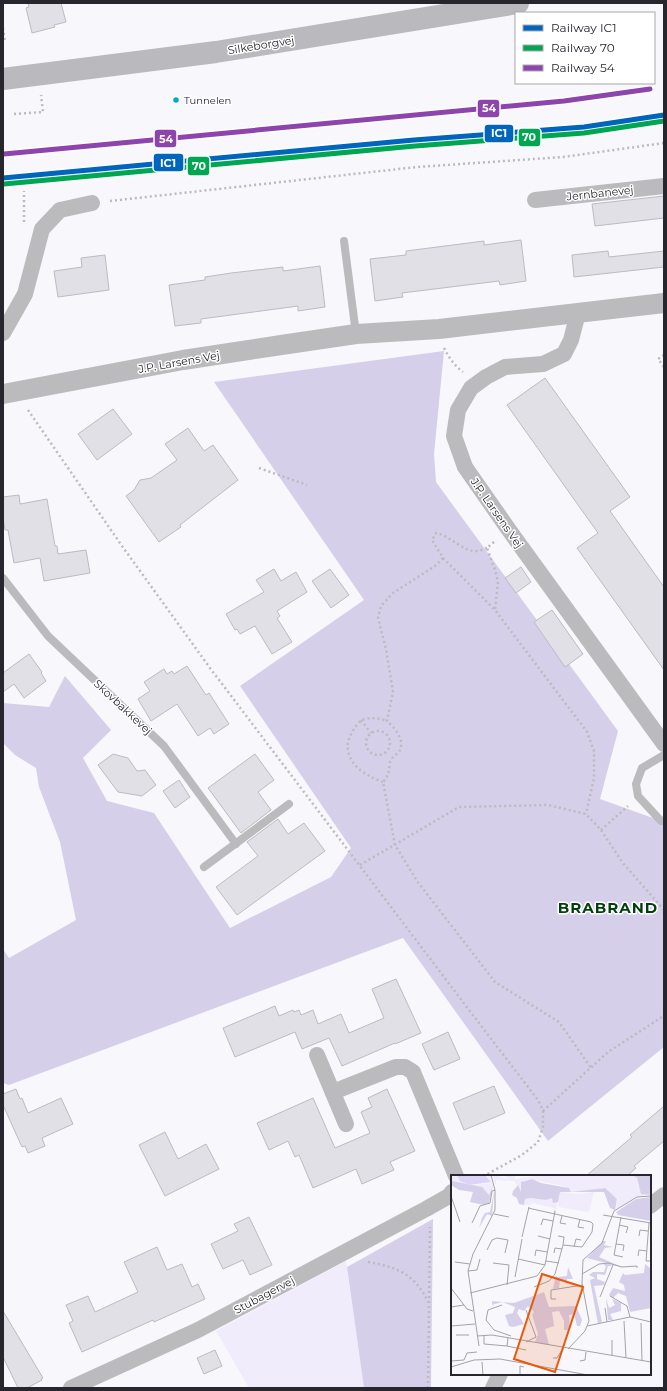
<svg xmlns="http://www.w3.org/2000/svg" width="667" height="1391" viewBox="0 0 667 1391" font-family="Montserrat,sans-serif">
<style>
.green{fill:#f0ecfb}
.forest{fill:#d6cfe9}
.building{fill:#e1e0e7;stroke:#bdbbc2}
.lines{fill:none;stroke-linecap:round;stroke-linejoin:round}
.path{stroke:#bbbabe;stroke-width:2.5;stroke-dasharray:2 3;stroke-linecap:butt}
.service{stroke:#bbbbbe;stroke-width:8}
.minor{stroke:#bbbbbe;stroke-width:16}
.tertiary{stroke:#bbbbbe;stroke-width:20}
.secondary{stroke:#bab9be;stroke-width:22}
.rail-1-casing{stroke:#fff;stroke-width:8}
.rail-2-casing{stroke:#fff;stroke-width:8}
.rail-3-casing{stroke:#fff;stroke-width:8}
.rail-1{stroke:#0065bd;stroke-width:5}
.rail-2{stroke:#00a651;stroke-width:5}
.rail-3{stroke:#8e44ad;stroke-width:5}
.bus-dot{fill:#00a9ce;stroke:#fff;stroke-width:1.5}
.labels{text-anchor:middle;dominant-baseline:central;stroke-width:3;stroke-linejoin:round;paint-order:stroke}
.bus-label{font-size:10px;fill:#27252e;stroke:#fff;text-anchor:start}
.street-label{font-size:11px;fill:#27252e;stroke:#fff}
.district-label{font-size:15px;font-weight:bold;letter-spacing:1px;fill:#003f0e;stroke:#fff}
.inset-road{fill:none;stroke:#a4a3a9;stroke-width:1}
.view{fill:#e8590c;fill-opacity:0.15;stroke:#e8590c;stroke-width:2}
.inset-edge{fill:none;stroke:#27252e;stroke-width:2}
.line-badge{stroke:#fff;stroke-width:1.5}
.badge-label{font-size:11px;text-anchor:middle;font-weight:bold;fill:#fff}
</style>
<rect width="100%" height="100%" fill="#f8f7fb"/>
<path class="green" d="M346 1261 364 1388H249L216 1331Z"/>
<g class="forest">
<path d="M444 351 434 454 436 482 618 731 600 799 664 822V1047L548 1141 403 938 9 1085 3 1083V949L9 958 76 920 60 842 39 787 36 768 15 755 3 743V703L49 707 65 676 111 730 83 758 107 801 154 813 230 928 331 877 351 848 240 686 364 600 214 382Z"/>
<path d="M433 1219 431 1388H364L347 1267Z"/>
</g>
<g class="building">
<path d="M28 3H61L66 22 54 25 55 27 32 33 26 8 29 7Z"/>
<path d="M664 196V218L595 226 592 204Z"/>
<path d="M521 240 526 281 500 285 499 281 402 293 403 297 375 301 370 259 406 255V251L484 241V245Z"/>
<path d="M608 251 609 257 664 251V267L574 277 572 255Z"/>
<path d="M105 255 109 290 58 297 54 271 82 267 81 258Z"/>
<path d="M320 266 325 307 298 311V306L261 311 201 319V323L175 326 169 285 205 280V277L231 273 283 267V271Z"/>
<path d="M545 378 630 497 610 511 664 587V670L577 548 598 533 507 405Z"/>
<path d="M113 409 132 434 97 460 78 434Z"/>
<path d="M188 428 204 451 213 445 238 480 180 525 181 527 159 542 126 496 134 490 140 480 151 478 177 460 165 444Z"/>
<path d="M19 495 20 504 47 499 55 546H57L58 554 86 550 90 573 44 581 40 558 14 563 8 530H5L3 518V497Z"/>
<path d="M521 567 531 582 516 593 505 578Z"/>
<path d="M274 569 281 581 296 572 307 592 277 611 280 616 277 618 292 642 272 654 255 626 240 634 237 629 235 630 226 614 264 592 256 580Z"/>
<path d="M330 569 349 595 331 608 312 581Z"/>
<path d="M552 610 583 654 565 667 534 622Z"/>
<path d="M29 654 42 672 41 673 46 681 24 698 14 684 3 692V673Z"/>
<path d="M187 666 206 695 209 693 229 724 214 734 210 728 198 736 177 704 151 721 138 699 150 691 144 682 164 669 167 674 172 671 174 674Z"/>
<path d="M113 754 128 758 137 771 145 770 156 785 142 796 118 792 98 765Z"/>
<path d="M255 754 274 780 258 792 271 810 241 833 208 788Z"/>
<path d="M179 780 190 797 175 808 163 791Z"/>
<path d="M278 819 288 834 304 823 325 851 237 915 216 887 258 856 247 842Z"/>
<path d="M396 979 421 1033 395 1044V1043L342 1066 329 1038 302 1049 295 1032 235 1057 223 1028 275 1006 279 1016 293 1010 294 1012 299 1010 301 1015 313 1010 318 1024 341 1014 349 1033 384 1018 372 989Z"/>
<path d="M448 1032 460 1059 434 1070 422 1044Z"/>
<path d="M494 1086 505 1113 464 1130 453 1103Z"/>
<path d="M16 1089 20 1099 22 1098 28 1113 61 1098 73 1124 42 1138 45 1146 28 1153 25 1146 22 1147 3 1105V1094Z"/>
<path d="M387 1089 415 1151 390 1162 394 1170 362 1184 356 1169 313 1188 299 1155 295 1157 288 1141 269 1150 257 1123 313 1098 335 1148 370 1133 361 1112 372 1107 368 1098Z"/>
<path d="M664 1106V1141L634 1166 636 1168 627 1176H586L632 1137 630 1135Z"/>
<path d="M165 1132 178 1159 206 1144 219 1169 165 1196 139 1145Z"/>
<path d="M249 1217 272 1265 250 1275 243 1260 223 1269 211 1244 238 1231 234 1224Z"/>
<path d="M157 1247 167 1270 182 1264 192 1287 198 1284 205 1299 154 1322 153 1320 82 1352 69 1323 73 1321 66 1305 88 1296 95 1312 138 1292 124 1262Z"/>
<path d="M3 1311 43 1378 41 1379 42 1380 27 1388H18L3 1357Z"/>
<path d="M215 1350 222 1366 204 1374 197 1358Z"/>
</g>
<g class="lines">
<g class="path">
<path d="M3 28 5 42"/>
<path d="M14 114 43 112 41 95"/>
<path d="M110 201 417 167 563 157 664 143"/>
<path d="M24 222V191"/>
<path d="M444 348C449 358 454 365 463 372"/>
<path d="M664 355 658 359 664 367"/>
<path d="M28 410 122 546 210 668 469 1010 538 1100 543 1111V1127L538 1142 522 1155 484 1176"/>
<path d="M259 468 307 485"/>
<path d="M494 542 487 548 495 570 498 582 495 609"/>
<path d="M487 548C484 549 481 551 477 551 463 552 451 536 436 533L432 540 443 558 495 610 587 732 594 751V778L586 814"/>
<path d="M443 558 435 566 393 593 381 606 378 618 386 649 393 692 387 721C395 728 407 742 398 753 395 756 391 758 390 762 389 770 389 776 383 782L395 845 417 881 495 982 559 1022 591 1068"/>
<path d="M361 720 371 733"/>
<circle cx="378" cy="743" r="12"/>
<path d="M383 782C372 778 358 771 352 761 345 749 347 740 354 729 356 726 359 722 362 720 369 717 380 718 387 721"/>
<path d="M601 830 628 806"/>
<path d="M360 865 459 807 548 805 586 814 601 830 622 862 664 910"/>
<path d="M543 1111 608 1052 662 1017 664 1014"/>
<path d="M368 1262C397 1267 415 1274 428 1302"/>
<path d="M428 1388 430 1227"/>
</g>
<g class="service">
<path d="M344 241 356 334"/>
<path d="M3 578 48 636 164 746 236 844"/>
<path d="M664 755 642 768 636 784 638 796 661 821H664"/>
<path d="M204 867 289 804"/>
</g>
<g class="minor">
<path d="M535 200 664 186"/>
<path d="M578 313 571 340 564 354 543 364 505 367 486 377 471 388 458 410 454 436 465 467 509 530 664 744"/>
<path d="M3 333 25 294 42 229 60 210 92 203"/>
<path d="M317 1055 346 1124"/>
<path d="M333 1092 396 1067H405L413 1072 456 1176"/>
<path d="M650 1206 664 1195"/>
<path d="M71 1388 198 1330 426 1209 449 1196 452 1192"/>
<path d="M493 1388 500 1374"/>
</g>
<path class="tertiary" d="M3 394 183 360 288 344 356 334 439 329 664 303"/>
<path class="secondary" d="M3 79 216 52 518 3"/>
<defs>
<path id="rail-1" d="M3 178 414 140 584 127 664 115"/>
<path id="rail-2" d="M4 184 415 146 584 133 664 121"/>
<path id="rail-3" d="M4 154 564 101 650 89"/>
</defs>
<use href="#rail-1" class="rail-1-casing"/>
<use href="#rail-2" class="rail-2-casing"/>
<use href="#rail-3" class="rail-3-casing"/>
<use href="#rail-1" class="rail-1"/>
<use href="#rail-2" class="rail-2"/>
<use href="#rail-3" class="rail-3"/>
</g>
<circle class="bus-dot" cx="176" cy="100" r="3.5"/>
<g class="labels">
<g class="bus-label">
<text x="184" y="100">Tunnelen</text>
</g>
<g class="street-label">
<text transform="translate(261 45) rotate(-9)">Silkeborgvej</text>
<text transform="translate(600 193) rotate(-6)">Jernbanevej</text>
<text transform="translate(179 362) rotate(-10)">J.P. Larsens Vej</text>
<text transform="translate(497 513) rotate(55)">J.P. Larsens Vej</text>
<text transform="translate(123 707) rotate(43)">Skovbakkevej</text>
<text transform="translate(264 1295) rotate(-28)">Stubagervej</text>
</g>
<g class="district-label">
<text x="608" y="907">BRABRAND</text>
</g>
</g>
<g transform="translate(451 1175)">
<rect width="200" height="200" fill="#f8f7fb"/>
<path d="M0 0H6L12 8 22 10 41 8 39 3 34 0H39L42 10 38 20 31 12 0 7ZM42 0 58 4 52 0H64V4L93 0H182L186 3 187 11 198 20 189 21 165 34 167 24 151 12 147 15 120 17 113 11 77 4 70 7V17L63 6 45 5V11ZM109 17 128 19 143 17 138 37 107 32ZM80 23H101L102 28 106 27 105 36 102 37 103 33 86 29 80 28 79 33 78 30H73L74 24Z" fill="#f0ecfb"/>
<path d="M182 0H200V20L190 19 186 3ZM81 4 90 8 118 13 120 17 154 13 166 24 164 35 159 33 153 17H109L107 27 102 28 101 23 95 25 80 23 74 24 73 30 68 29 66 23 61 20 62 16 67 10 70 17V7ZM1 6 31 12 38 20 42 10 38 28 33 30 19 27 22 17 8 15 0 10ZM43 16 41 41 36 39 28 53 31 43 34 38 39 37ZM200 22V46L167 40 165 37 185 24ZM152 66H155L153 70 162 72 154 73 148 82 171 92 136 83ZM157 88 161 91H157L154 100 146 99V104L154 107 153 110 143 111 151 147 147 149 139 105 144 103 138 100 142 97H153L155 91 152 89ZM194 89 200 94V133L179 137 175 121 167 118 162 123 158 120 162 113 174 116 173 110 168 107 172 98 174 100 193 98ZM117 92 122 104H116V107L109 105 108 113 102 114 105 100 106 102 116 101ZM93 117 98 132 125 131 131 145 129 151H126L123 139 118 140 119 155H113V146L108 136 101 137 103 151 94 154 98 170 84 167 87 159 81 140 83 137 77 131 73 136 68 134 66 138 73 149 62 152 58 151 54 140 62 138 64 132 51 127 41 130V126L63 128ZM155 123 158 133 164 130 161 124 170 128V136L159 139 162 145H157Z" fill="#d6cfe9"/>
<path d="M6 0H34L40 7 18 10 9 6Z" fill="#dcd4f5"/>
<path class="inset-road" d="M0 21 9 47M77 33 140 47 142 49 141 57 131 72 112 70 104 99 98 106 83 112M43 39 58 42M152 40 200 48M111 41 109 48 115 49M170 42 163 80 172 82M129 44 127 52 133 53M21 48 29 31 39 28 41 16 44 15M198 48 195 86H200M90 50 92 44 102 46M168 50 177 52 175 58M87 61 99 64M107 61 113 62 112 70M188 61 189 55 197 56M71 62 78 32M165 69 173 70 172 76M123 72 125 64 130 65M36 75 41 65 46 63 57 65 54 78M103 78 104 73 111 74M84 81 85 75 96 77M187 81 188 75 196 76M67 84 94 90M95 86 108 88M4 87 19 89M42 88 58 90 56 110M17 96 26 95 29 84M131 99 148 89 157 88 171 92 186 91V93M64 102 71 64M0 113 16 134 22 136M19 118 86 101 94 90 104 36M159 121 176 131 179 142M149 122 162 90M105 124H100V115L132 110M51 130 37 135 35 145 43 155 60 161M0 132 13 130M154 133 156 147M173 146 175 183M190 148 191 186M0 151 24 149M136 151 179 142 200 147M5 160H18M33 160V169L56 171M26 161 41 160 200 187M57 163 56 171 75 175M75 167 85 162 75 135M28 171 17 96 22 79 44 35V15L40 0M117 174 134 156 138 146 131 108 132 85 151 68 163 36 186 22 200 21M161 181V165M102 183H106L112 173M0 186 13 185 16 178 26 177M129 186 134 185 135 177M31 187 32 200M0 192 23 185 49 184 137 200M69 200V191L73 192"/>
<path class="view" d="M91 99 132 112 104 197 63 184Z"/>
<rect width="200" height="200" class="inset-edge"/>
</g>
<g class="line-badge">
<rect x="477" y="99" width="23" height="19" rx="4" fill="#8e44ad"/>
<rect x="484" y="124" width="30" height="19" rx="4" fill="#0065bd"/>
<rect x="518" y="128" width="23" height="19" rx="4" fill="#00a651"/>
<rect x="154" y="129" width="23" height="19" rx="4" fill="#8e44ad"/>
<rect x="153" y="153" width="31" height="19" rx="4" fill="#0065bd"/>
<rect x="187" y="156" width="23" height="20" rx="4" fill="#00a651"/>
</g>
<g class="badge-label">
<text x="489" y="112">54</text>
<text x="499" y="137">IC1</text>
<text x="529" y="141">70</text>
<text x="166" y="143">54</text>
<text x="168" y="167">IC1</text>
<text x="199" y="170">70</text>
</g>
<rect width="667" height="1391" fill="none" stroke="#27252e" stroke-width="8"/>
<rect x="515" y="12" width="140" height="72" fill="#ffffff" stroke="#a9a8ab"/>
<rect x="523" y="25" width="20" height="6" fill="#0065bd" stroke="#a9a8ab"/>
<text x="551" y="32" font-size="12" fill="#27252e">Railway IC1</text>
<rect x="523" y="45" width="20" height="6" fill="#00a651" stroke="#a9a8ab"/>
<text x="551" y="52" font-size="12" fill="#27252e">Railway 70</text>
<rect x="523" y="65" width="20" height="6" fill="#8e44ad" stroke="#a9a8ab"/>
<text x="551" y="72" font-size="12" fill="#27252e">Railway 54</text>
</svg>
